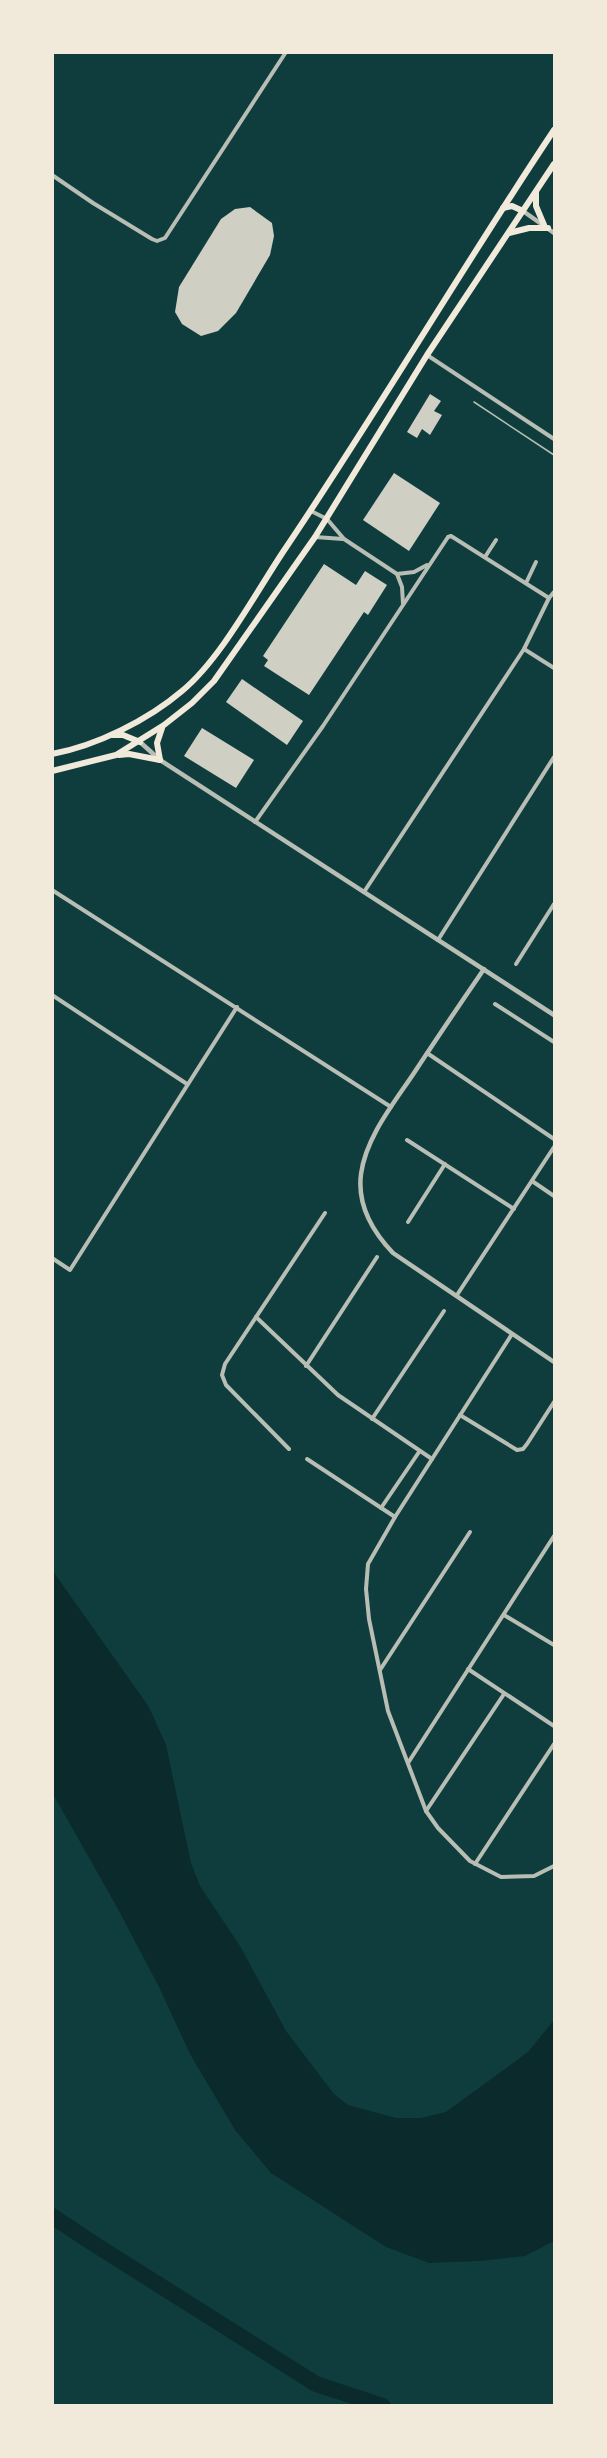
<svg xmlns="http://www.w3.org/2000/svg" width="607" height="2458" viewBox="0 0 607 2458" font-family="'Noto Sans',sans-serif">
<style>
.water{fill:#0a2a2b}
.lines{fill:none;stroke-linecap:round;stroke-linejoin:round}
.river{stroke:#0a2a2b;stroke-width:16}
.building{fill:#cfcfc3}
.service{stroke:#b8beb3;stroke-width:1.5}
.minor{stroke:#b8beb3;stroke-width:4}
.tertiary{stroke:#b8beb3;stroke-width:4.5}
.primary{stroke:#f1e9da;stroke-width:6}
</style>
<rect width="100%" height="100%" fill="#0f3d3e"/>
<path class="water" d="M52 1570 149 1707 166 1745 191 1863 200 1886 240 1946 286 2031 334 2094 348 2105 396 2118H421L446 2112 528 2052 554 2020V2241L525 2256 479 2261 429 2263 386 2247 271 2173 235 2130 190 2054 159 1987 118 1909 53 1794Z"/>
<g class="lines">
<path class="river" d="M52 2216 91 2242 316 2384 383 2406"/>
</g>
<g class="building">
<path d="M250 207 272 223 274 236 270 255 236 313 218 331 201 336 182 324 175 312 179 287 221 219 235 209Z"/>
<path d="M430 394 441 401 434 411 442 415 430 435 422 429 417 438 407 432Z"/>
<path d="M394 473 440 503 409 551 363 520Z"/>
<path d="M324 564 356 585 365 571 387 585 368 615 364 612 309 695 264 666 268 660 263 656Z"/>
<path d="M242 679 303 721 287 745 226 702Z"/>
<path d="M202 728 254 760 236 788 184 756Z"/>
</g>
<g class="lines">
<path class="service" d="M474 402 554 455"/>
<g class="minor">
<path d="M52 175 93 203 152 239 157 241 165 238 286 52"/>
<path d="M427 355 554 439"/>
<path d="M311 511 327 519 344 539 397 574 402 587 403 604"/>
<path d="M315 537 343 539"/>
<path d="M485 557 496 540"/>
<path d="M397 574 414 572 427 565"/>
<path d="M526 583 536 562"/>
<path d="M524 649 554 668"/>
<path d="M255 822 323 726 448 537 451 536 549 598"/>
<path d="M52 890 391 1107"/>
<path d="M364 892 524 649 549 598 554 592"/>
<path d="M438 940 554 757"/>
<path d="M516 964 554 904"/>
<path d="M52 995 187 1084"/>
<path d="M495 1004 554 1042"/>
<path d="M427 1053 554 1139"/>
<path d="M407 1140 514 1209"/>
<path d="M532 1181 554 1196"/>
<path d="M408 1222 445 1164"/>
<path d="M52 1258 70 1270 237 1007"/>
<path d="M457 1295 554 1147"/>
<path d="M256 1317 338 1395 432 1459"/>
<path d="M512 1334 395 1517 368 1564 366 1589 369 1619 388 1711 426 1811 438 1828 470 1861 501 1877 534 1876 554 1866"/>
<path d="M306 1366 377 1257"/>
<path d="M460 1415 517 1450 523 1449 527 1444 554 1402"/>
<path d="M372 1419 444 1311"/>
<path d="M289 1449 226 1385 222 1375 225 1364 325 1213"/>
<path d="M307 1459 395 1517"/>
<path d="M381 1508 419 1452"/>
<path d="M504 1615 554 1645"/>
<path d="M468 1669 554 1726"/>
<path d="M380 1670 470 1532"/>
<path d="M408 1763 554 1536"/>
<path d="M426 1811 504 1694"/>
<path d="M475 1864 554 1744"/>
</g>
<g class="tertiary">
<path d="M523 211 554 233"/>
<path d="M140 742 160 760 554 1015"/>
<path d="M484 969C460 1004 437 1038 414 1073 394 1103 366 1137 361 1174 357 1205 373 1232 393 1253L554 1362"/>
</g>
<g class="primary">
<path d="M536 193V206L544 225"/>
<path d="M503 208 512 206 523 211"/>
<path d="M509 233 529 228H548"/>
<path d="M112 735H123L140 742"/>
<path d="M52 754C96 746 148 720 182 691 221 659 256 592 285 549 378 411 462 268 554 130"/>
<path d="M119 755 129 754 160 760"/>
<path d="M160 760 157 743 162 728"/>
<path d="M52 771 116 755 164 725 192 703 214 681 315 537 427 355 554 164"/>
</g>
</g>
<rect width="607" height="2458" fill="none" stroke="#f1e9da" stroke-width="108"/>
</svg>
